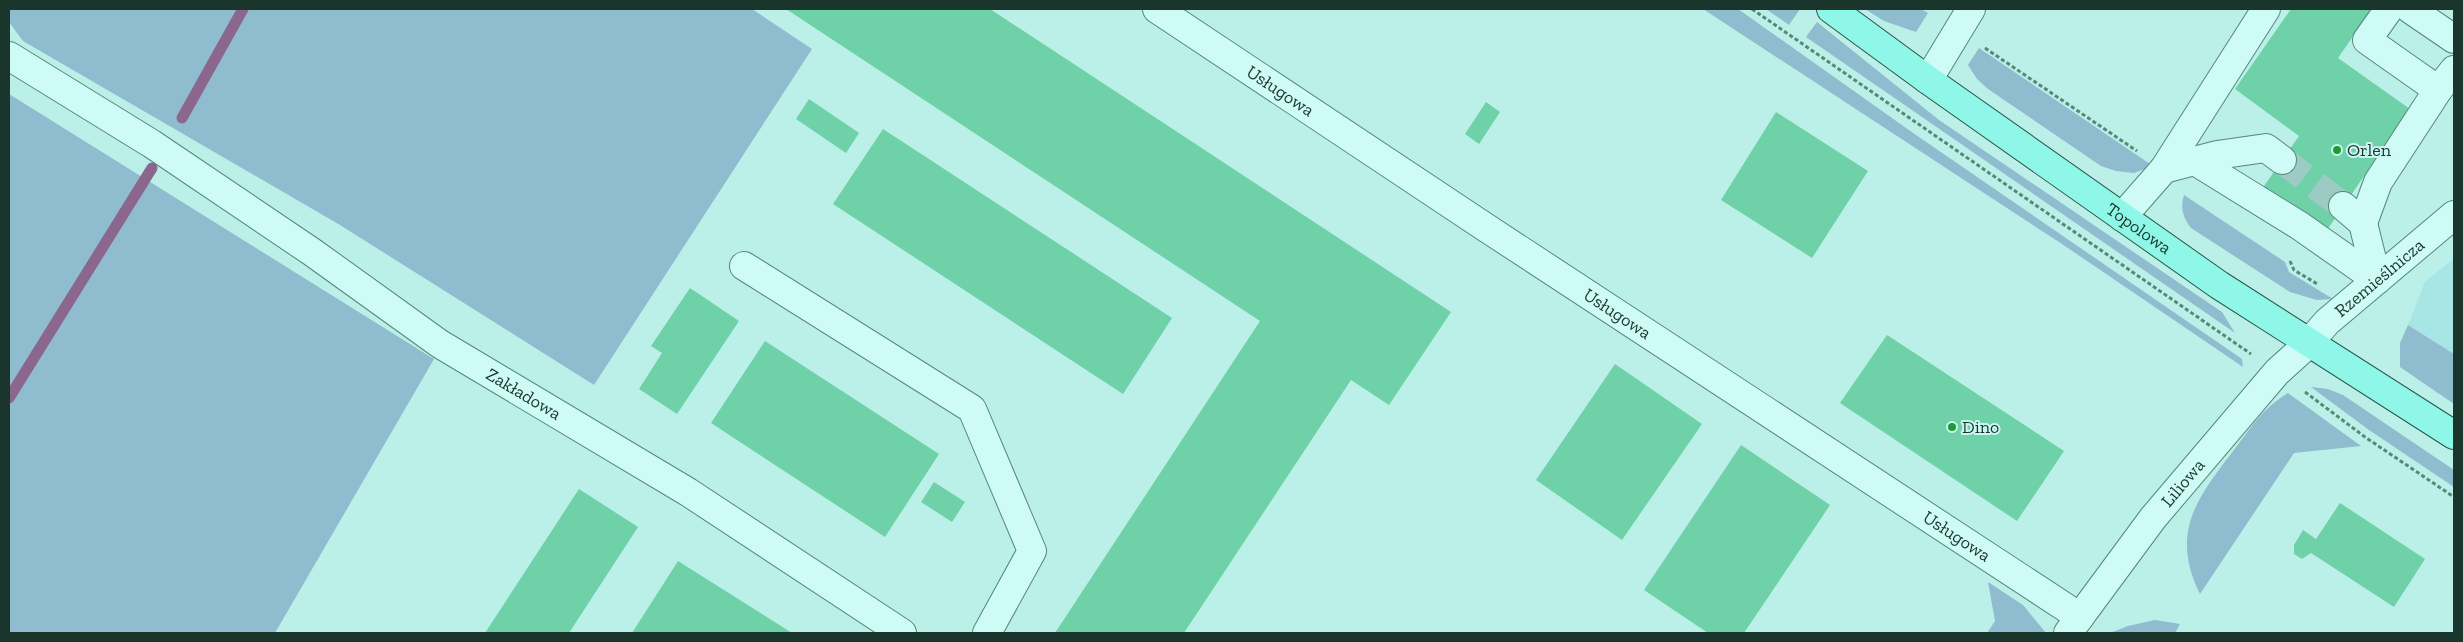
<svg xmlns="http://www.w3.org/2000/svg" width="2463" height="642" viewBox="0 0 2463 642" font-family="'Zilla Slab',serif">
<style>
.farmland{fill:#a8e6e6}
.green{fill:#8fbcce}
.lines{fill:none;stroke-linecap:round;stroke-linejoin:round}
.stream{stroke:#8b678e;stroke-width:11}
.building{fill:#6ed1a7}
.minor-tunnel{stroke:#9bcbc3;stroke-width:28;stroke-dasharray:28 14;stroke-linecap:butt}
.minor-casing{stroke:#548878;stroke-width:30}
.major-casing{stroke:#295545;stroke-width:30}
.path{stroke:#548878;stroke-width:3;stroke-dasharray:4 2.5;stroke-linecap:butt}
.minor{stroke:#cefbf5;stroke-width:28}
.major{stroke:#8ff7e8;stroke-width:28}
.poi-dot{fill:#219a34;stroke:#cbf7f2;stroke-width:2}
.labels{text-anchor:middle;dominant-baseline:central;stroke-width:4;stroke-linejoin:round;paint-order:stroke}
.street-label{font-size:18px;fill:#1a362c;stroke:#cbf7f2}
.poi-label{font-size:18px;fill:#1a362c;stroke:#cbf7f2;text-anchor:start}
</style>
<rect width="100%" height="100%" fill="#bbf0e9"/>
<path class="farmland" d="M2454 258V354L2408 325 2425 282Z"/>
<g class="green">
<path d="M9 9H752L812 49 594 385 340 225 23 41 9 22Z"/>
<path d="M1703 9H1738L1916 135 2242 359 2243 367 2065 246Z"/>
<path d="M1766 9H1800L1789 25Z"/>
<path d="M1865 9H1921L1928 13 1916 32 1884 21Z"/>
<path d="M1817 22 1939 120 2222 312 2235 333 1806 37Z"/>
<path d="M1979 48 2153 166 2134 173 2116 171 2101 166 1988 89 1977 79 1968 65Z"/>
<path d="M9 94 434 359 275 633H9Z"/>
<path d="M2184 195 2285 262 2289 272 2333 299 2317 300 2290 292 2191 228C2183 218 2180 207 2184 195Z"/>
<path d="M2408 325 2454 354V404L2400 367V343Z"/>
<path d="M2311 387 2328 389 2343 395 2454 470V487L2369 430Z"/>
<path d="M2288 393 2361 446 2294 453 2200 594C2170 533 2196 499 2234 450 2252 426 2262 409 2288 393Z"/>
<path d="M1988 582 2023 605 2046 633H1987L1995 621Z"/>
<path d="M2155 620 2180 624 2175 633H2110L2128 626Z"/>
</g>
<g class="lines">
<g class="stream">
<path d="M182 118 243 9"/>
<path d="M9 398 152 168"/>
</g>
</g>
<g class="building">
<path d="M786 9H990L1451 312 1389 405 1351 380 1184 633H1055L1260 321Z"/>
<path d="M2291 9H2372L2338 58 2410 109 2325 233 2262 189 2299 136 2235 89Z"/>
<path d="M809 99 859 133 846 153 796 119Z"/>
<path d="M1486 102 1500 112 1479 144 1465 134Z"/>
<path d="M1776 112 1868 171 1812 258 1721 200Z"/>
<path d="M883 129 1172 318 1123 394 833 204Z"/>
<path d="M690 288 739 321 677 414 639 389 662 353 651 346Z"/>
<path d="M1887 335 2064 451 2017 521 1840 403Z"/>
<path d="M765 341 939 454 885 537 711 423Z"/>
<path d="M1615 364 1702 424 1622 540 1536 480Z"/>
<path d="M1741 445 1830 505 1744 633H1708L1644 590Z"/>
<path d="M934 482 965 502 952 522 921 502Z"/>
<path d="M579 489 638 527 569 633H485Z"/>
<path d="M2340 503 2425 559 2394 607 2311 553 2302 559 2294 554V545L2303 530 2316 539Z"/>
<path d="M678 561 792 633H632Z"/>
</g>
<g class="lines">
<path class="minor-tunnel" d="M2282 160 2343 206"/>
<defs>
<g id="minor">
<path id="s1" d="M1157 9 1485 227 2080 617"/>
<path d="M2410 9 2454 39"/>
<path id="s2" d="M9 56 152 144 312 252 440 344 688 492 902 633"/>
<path d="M1928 80 1971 9"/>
<path d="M2438 90 2454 70"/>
<path d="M2195 161 2300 226 2377 280"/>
<path d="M2164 169 2266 9"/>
<path d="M2343 206 2363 223 2377 280"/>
<path d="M2122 217 2164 169 2217 155 2266 148 2282 160"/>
<path d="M2363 223 2378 182 2438 90 2367 40 2389 9"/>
<path d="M744 266 972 409 1032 551 987 633"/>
<path id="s3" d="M2068 633 2153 518 2277 372 2308 344 2327 322 2454 215"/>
</g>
<g id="major">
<path id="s4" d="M1831 9 1928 80 2219 285 2454 435"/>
</g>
</defs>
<use href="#minor" class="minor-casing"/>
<use href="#major" class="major-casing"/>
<g class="path">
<path d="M1752 9 2251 354"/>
<path d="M1985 48 2137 151"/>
<path d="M2290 261 2294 270 2319 285"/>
<path d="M2305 392 2365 437 2454 497"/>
</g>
<use href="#minor" class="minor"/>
<use href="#major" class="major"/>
</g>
<g class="poi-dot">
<circle cx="2337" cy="150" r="5"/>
<circle cx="1952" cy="427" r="5"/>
</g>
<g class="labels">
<g class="street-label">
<text stroke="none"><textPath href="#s1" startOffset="148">Usługowa</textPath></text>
<text stroke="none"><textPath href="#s4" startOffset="378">Topolowa</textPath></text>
<text stroke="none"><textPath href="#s3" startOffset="474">Rzemieślnicza</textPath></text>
<text stroke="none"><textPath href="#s1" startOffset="552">Usługowa</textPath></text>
<text stroke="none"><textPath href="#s2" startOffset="616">Zakładowa</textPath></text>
<text stroke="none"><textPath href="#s3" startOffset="189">Liliowa</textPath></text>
<text stroke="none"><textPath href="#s1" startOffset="958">Usługowa</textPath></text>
</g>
<g class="poi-label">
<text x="2347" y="150">Orlen</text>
<text x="1962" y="427">Dino</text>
</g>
</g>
<rect width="2463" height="642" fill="none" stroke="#1a362c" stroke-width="20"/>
</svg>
